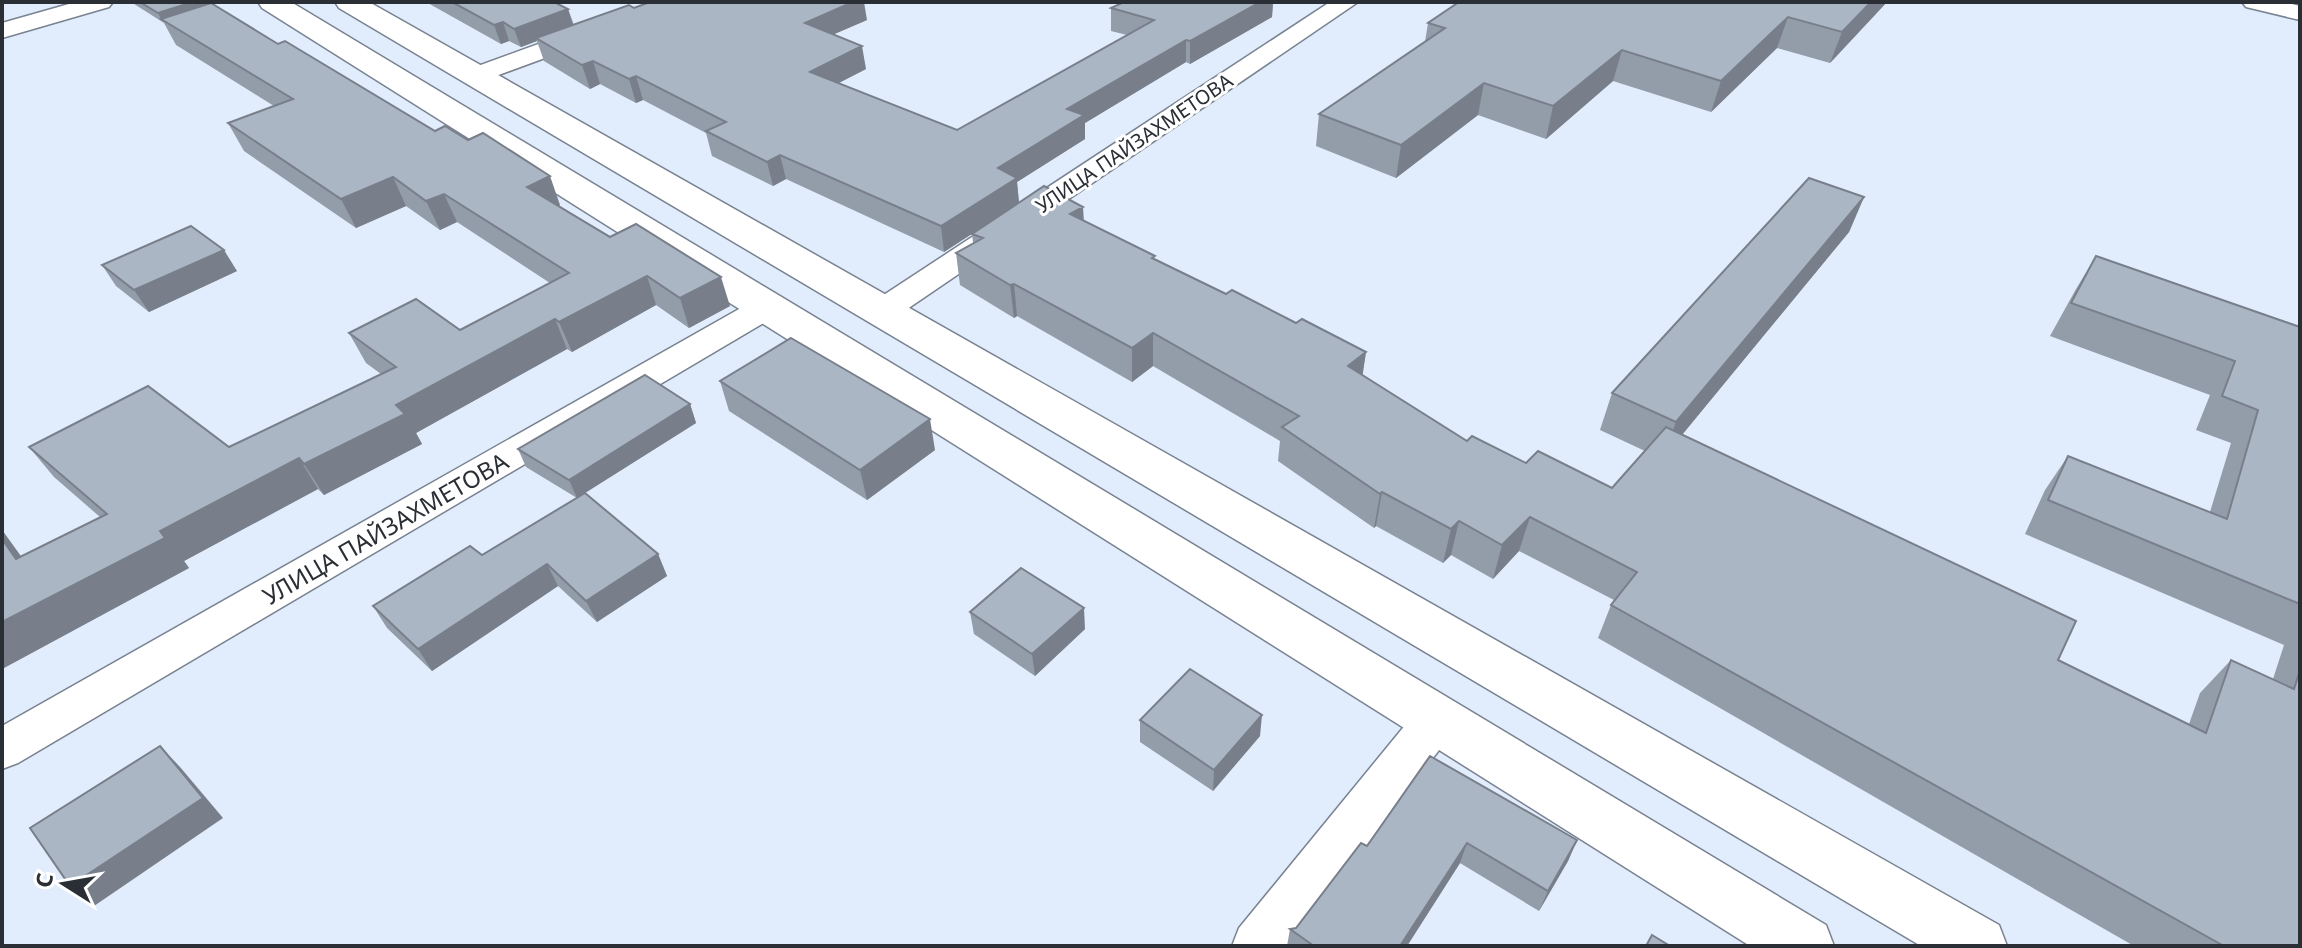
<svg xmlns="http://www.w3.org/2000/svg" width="2302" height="948" viewBox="0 0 2302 948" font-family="'Noto Sans',sans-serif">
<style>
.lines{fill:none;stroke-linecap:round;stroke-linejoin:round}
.minor-casing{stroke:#788290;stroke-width:3}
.trunk-casing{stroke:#788290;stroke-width:3}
.minor{fill:#fff;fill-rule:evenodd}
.trunk{fill:#fff;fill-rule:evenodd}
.wall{fill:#939da9}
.shaded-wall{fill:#787f8a}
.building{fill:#abb6c5;stroke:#787f8a;stroke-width:2}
.labels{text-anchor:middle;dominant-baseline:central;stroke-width:6;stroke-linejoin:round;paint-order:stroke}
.far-street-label{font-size:20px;fill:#2a2f35;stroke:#fff}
.street-label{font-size:24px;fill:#2a2f35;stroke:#fff}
</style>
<rect width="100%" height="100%" fill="#e1ecfc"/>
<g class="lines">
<defs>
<g id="minor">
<path d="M76 2H113L109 7 2 38V23Z"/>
<path d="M654 2H688L684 7 485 80H467L463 75 467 70Z"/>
<path d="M1330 2H1358L894 318 882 321 870 318 866 311 870 304Z"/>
<path d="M2242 2H2284L2300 6V20L2246 7Z"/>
<path d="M767 297 779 300 783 307 779 314 18 763 2 769V726L755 300Z"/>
<path d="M1436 701 1452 707 1459 720 1452 733 1290 946H1232L1239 928 1420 707Z"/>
</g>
<g id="trunk">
<path d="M258 2H291L1826 925 1834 946H1750L262 8Z"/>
<path d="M335 2H369L1999 925 2007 946H1921L339 8Z"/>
</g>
</defs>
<use href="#minor" class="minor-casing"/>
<use href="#trunk" class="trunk-casing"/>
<use href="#minor" class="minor"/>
<use href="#trunk" class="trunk"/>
</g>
<g class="wall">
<path d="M131 2H208L278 44 560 205 559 206 730 306 689 328 656 305 572 352 567 349 416 433 422 444 324 495 318 489 184 561 189 568 2 669V530L21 556 100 517 54 477 29 447H229L381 374 366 363 349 333 460 330 550 283 457 222 440 230 406 206 356 228 244 151 228 123 274 106 176 45 164 23Z"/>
<path d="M426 2H554L568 9 574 25 634 8 867 20 834 34 866 69 839 83 957 130 1127 35 1111 31V8L1124 2H1273L1272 17 1190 64 1186 62 1085 123V139L1017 182 1019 203 944 252 786 179 773 186 712 156 706 133 643 100 636 103 600 84 590 89 544 61 537 41 521 47 509 41 501 44Z"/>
<path d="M1459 2H1887L1830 63 1777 48 1711 112 1613 81 1546 139 1478 115 1396 178 1316 146 1319 114 1425 42 1428 23Z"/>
<path d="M1864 197 1849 232 1682 435 2058 660 2189 724 2200 693 2231 660 2273 679 2284 645 2025 534 2045 490 2068 456 2210 512 2231 443 2196 430 2210 395 2050 336 2076 289 2096 256 2300 327V946H2134L1598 638 1611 605 1614 600 1519 551 1493 579 1451 555 1443 563 1376 526 1374 528 1278 461 1280 441 1153 366 1132 382 1017 316 1014 318 960 285 956 253 973 243 972 234 1084 221 1155 259 1226 294 1366 352 1362 375 1467 441 1526 463 1612 488 1645 451 1600 430 1612 393Z"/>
<path d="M102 265 237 271 149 312 116 286Z"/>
<path d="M720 381 935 450 867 500 729 411Z"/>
<path d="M690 404 696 423 577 498 526 467 518 449Z"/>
<path d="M658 554 667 576 597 622 558 586 432 671 387 628 373 606 482 555Z"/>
<path d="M970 612 1085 629 1035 676 974 634Z"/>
<path d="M1140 720 1260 736 1213 791 1140 742Z"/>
<path d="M1577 840 1568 861 1539 911 1460 863 1407 946H1287L1290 929 1296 928 1367 846Z"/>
</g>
<g class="shaded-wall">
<path d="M193 2H208L211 7 161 19 163 23 158 13Z"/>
<path d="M853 2H864L867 20 809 45 805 23Z"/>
<path d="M1260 2H1273L1272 17 1190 64V41Z"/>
<path d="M1871 2H1887L1830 63 1842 32Z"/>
<path d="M568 9 574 28 536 38 537 41 521 47 514 29Z"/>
<path d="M1788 17 1777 48 1711 112 1721 81Z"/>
<path d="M503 22 509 41 501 44 494 25Z"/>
<path d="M1186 40V62L1085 123V139L1017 182 1019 203 944 252 941 226 998 168 1067 109Z"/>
<path d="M862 46 866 69 815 95 810 72Z"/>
<path d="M1622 50 1613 81 1546 139 1553 106Z"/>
<path d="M593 61 600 84 590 89 582 65Z"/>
<path d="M636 76 643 100 636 103 629 79Z"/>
<path d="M1484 83 1478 115 1396 178 1401 145Z"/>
<path d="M780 155 786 179 773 186 767 162Z"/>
<path d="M550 176 560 205 538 215 527 187Z"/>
<path d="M393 177 406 206 356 228 341 199Z"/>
<path d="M444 194 457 222 440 230 426 201Z"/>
<path d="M1864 197 1849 232 1662 459 1676 422Z"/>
<path d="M1083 207 1085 239 1070 214Z"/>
<path d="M224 250 237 271 149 312 134 290Z"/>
<path d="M647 276 656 305 572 352 559 322Z"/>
<path d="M721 277 730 306 689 328 680 298Z"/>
<path d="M1014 284 1017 316 1014 318 1010 285Z"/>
<path d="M555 319 567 349 416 433 422 444 324 495 304 464 396 405Z"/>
<path d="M1153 333V366L1132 382V348Z"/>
<path d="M1366 352 1361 386 1348 366Z"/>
<path d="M690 404 696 423 577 498 569 480Z"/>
<path d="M930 419 935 450 867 500 860 470Z"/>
<path d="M299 458 318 489 184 561 189 568 2 669V622L160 531Z"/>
<path d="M1382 492 1376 526 1374 528 1380 494Z"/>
<path d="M1530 517 1519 551 1493 579 1502 545Z"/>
<path d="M1459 521 1451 555 1443 563 1451 529Z"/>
<path d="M2 530 44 589 16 559 2 539Z"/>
<path d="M658 554 667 576 597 622 586 601Z"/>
<path d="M547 564 558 586 432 671 418 649Z"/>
<path d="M1084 608 1085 629 1035 676 1032 654Z"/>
<path d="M1262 715 1260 736 1213 791 1214 770Z"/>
<path d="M160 746 180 767 223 818 94 906 70 886Z"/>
<path d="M1577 840 1568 861 1539 911 1548 891Z"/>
<path d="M1467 843 1460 863 1407 946H1400Z"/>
</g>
<g class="building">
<path d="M140 2H193L158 13Z"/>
<path d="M452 2H554L568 9 514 29 503 22 494 25Z"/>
<path d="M650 2H853L805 23 862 46 810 72 957 130 1154 20 1111 8 1124 2H1260L1190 41 1186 40 1067 109 1084 115 998 168 1017 178 941 226 780 155 767 162 706 131 726 122 636 76 629 79 593 61 582 65 536 38 629 5 634 8Z"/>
<path d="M1459 2H1871L1842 32 1788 17 1721 81 1622 50 1553 106 1484 83 1401 145 1319 114 1445 28 1428 23Z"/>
<path d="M211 3 278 44 285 41 435 131 445 126 468 140 483 133 550 176 527 187 610 237 636 224 721 277 680 298 647 276 559 322 555 319 396 405 405 414 304 464 299 458 160 531 165 538 2 622V539L16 559 107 514 29 447 148 386 229 447 396 367 349 333 416 299 460 330 569 273 444 194 426 201 393 177 341 199 228 123 293 99 161 19Z"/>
<path d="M1809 178 1864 197 1676 422 1612 393Z"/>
<path d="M1044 186 1083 207 1070 214 1155 256 1152 258 1226 294 1232 290 1296 323 1302 319 1366 352 1348 366 1467 441 1472 436 1526 463 1538 451 1612 488 1666 427 2076 621 2058 660 2206 733 2231 660 2294 689 2300 670V946H2224L1611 605 1637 572 1530 517 1502 545 1459 521 1451 529 1382 492 1380 494 1282 427 1299 416 1153 333 1132 348 1014 284 1010 285 956 253 983 238 972 234Z"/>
<path d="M191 226 224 250 134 290 102 265Z"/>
<path d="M2096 256 2300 327V604L2048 500 2068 456 2227 519 2258 410 2222 396 2235 361 2071 303Z"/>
<path d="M791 338 930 419 860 470 720 381Z"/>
<path d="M645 375 690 404 569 480 518 449Z"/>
<path d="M585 493 658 554 586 601 547 564 418 649 373 606 470 546 482 555Z"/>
<path d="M1021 568 1084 608 1032 654 970 612Z"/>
<path d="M1190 669 1262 715 1214 770 1140 720Z"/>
<path d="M160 746 203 798 70 886 30 828Z"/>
<path d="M1430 756 1577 840 1548 891 1467 843 1400 946H1314L1290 929 1296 928 1361 843 1367 846Z"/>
<path d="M1652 935 1670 946H1646Z"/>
</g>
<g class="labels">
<g class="far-street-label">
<text transform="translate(1134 143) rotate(-34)">УЛИЦА ПАЙЗАХМЕТОВА</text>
</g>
<g class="street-label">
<text transform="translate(385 528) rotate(-30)">УЛИЦА ПАЙЗАХМЕТОВА</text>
</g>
</g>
<rect width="2302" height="948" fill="none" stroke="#2a2f35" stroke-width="8"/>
<g transform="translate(64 884) rotate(281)" stroke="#ffffff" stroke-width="6" paint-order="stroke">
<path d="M0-6L14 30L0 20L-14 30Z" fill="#2a2f35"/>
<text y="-12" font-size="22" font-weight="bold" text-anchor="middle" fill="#2a2f35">С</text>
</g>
</svg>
